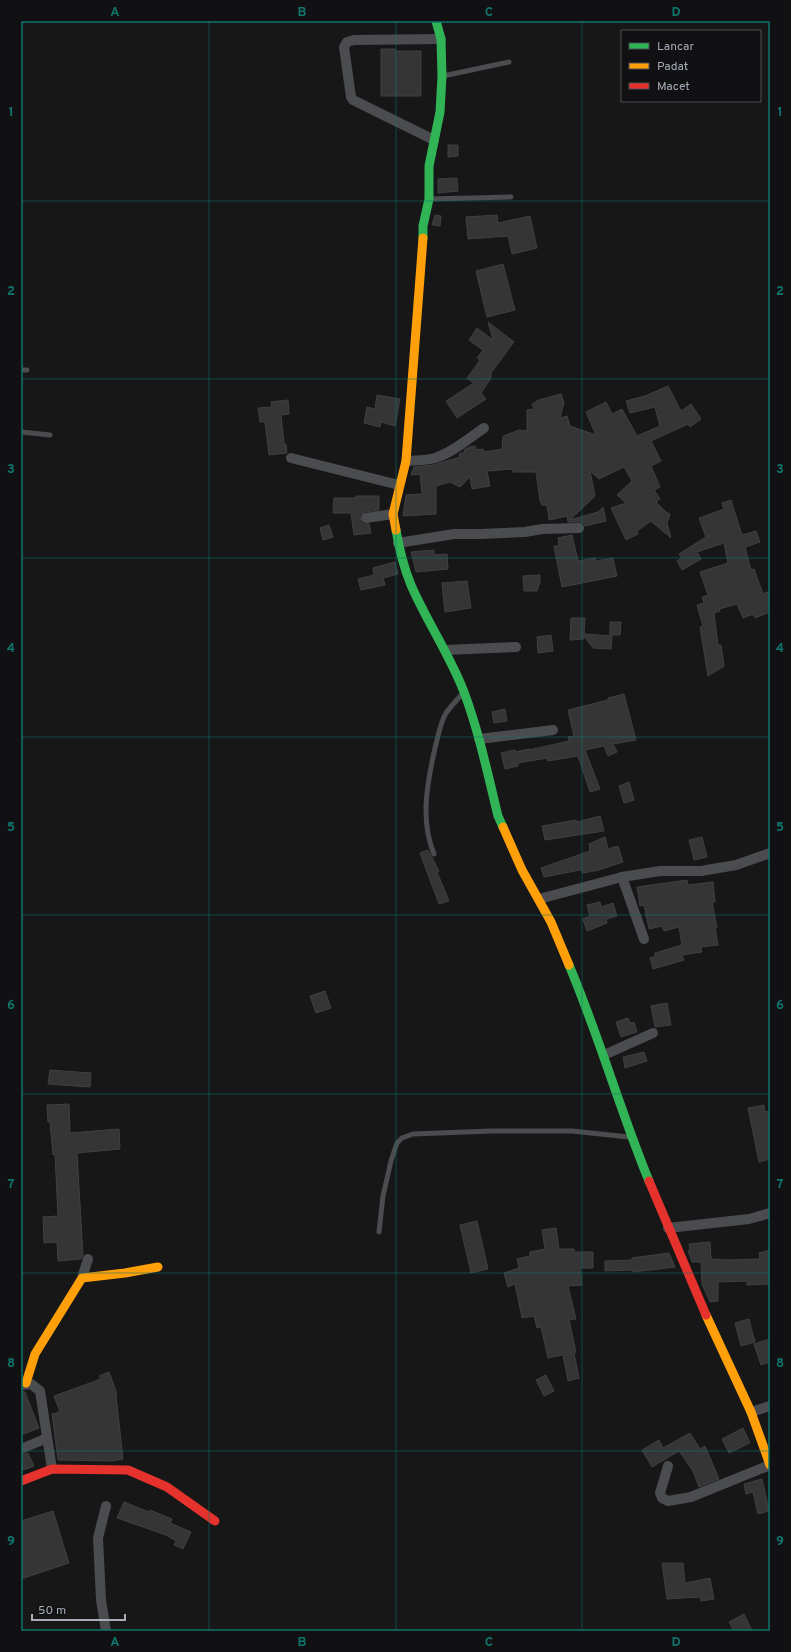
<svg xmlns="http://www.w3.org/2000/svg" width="791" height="1652" viewBox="0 0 791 1652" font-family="Overpass,sans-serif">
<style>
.building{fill:#353536;stroke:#3f4043}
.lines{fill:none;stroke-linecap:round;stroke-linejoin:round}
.lane{stroke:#4b4c50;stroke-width:5}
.street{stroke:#4b4c50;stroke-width:10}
.fast{stroke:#30b455;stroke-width:9}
.slow{stroke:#ff9f0a;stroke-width:9}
.jam{stroke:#e5322d;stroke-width:9}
.grid{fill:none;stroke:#0f766e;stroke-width:1;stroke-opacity:0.55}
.neatline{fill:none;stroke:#0f766e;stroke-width:1.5}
.grid-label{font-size:13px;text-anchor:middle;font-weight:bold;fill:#0f766e}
</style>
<rect width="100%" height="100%" fill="#171717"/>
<g class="building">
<path d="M381 49H395V51H421V96H381Z"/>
<path d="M448 145H458V156L448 157Z"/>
<path d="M457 178 458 191 438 193V179Z"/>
<path d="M435 215 441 216 440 226 432 225Z"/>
<path d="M497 215 498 223 530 216 537 248 512 254 508 236 468 239 466 217Z"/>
<path d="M503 264 515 310 487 317 476 271Z"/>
<path d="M488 322 514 342 491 373V378L481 393 486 399 457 418 446 401 474 383 467 378 480 360 477 358 483 350 469 340 477 328 493 340Z"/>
<path d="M668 386 681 411 691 404 701 419 690 427 688 424 651 441 661 461 651 466 660 487 654 490 660 499 656 502 666 512 670 514 667 523 671 538 651 521 637 531 638 534 626 540 611 508 626 503 617 495 632 481 624 467 599 479 590 471 595 496 570 520 598 512 603 507 606 521 585 526 582 522H568L567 516 549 520 547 505H542L540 501 536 472H513V469L487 471 490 486 472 489 470 477 460 487 450 482 436 486V514L403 516 406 495 422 494 420 474 411 475 414 467 433 465 460 457 459 454 465 452 464 450 469 447 475 446 476 450 483 449 484 452 502 449 503 436 519 430 527 431V410L534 409 532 404 539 400 561 394 564 403 560 418 567 416 570 426 596 435 586 412 606 402 612 414 622 409 637 436 660 426 655 407 630 413 626 401 645 396Z"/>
<path d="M377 395 400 399 395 426 381 422 380 427 364 423 367 407 375 409Z"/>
<path d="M288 400 289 414 281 415 284 444H286L287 453 269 455 265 422H260L258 408 272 407 271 402Z"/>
<path d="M356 496H379V510L365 512 360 516 361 522 364 524H369L371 533 354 535 351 513H333L334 498H356Z"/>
<path d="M731 500 742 535 756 531 760 542 745 547 751 570 754 569 763 594 770 591V612L755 618 753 614 743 618 737 604 719 609 720 611 714 613 718 645H721L724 666 708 676 700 627 703 626 697 605 704 603 702 597 708 595 700 572 728 563 724 543 697 552 701 559 682 570 677 561 682 558 679 554 706 537 699 518 724 509 722 503Z"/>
<path d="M329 525 333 537 323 540 320 528Z"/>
<path d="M572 535 578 561 595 558 596 561 613 558 617 576 562 587 554 546H559L558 538Z"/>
<path d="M434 550V555L447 554 448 569 416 572 411 552Z"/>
<path d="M395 562 398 574 383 578 385 585 361 590 358 579 374 575 373 568Z"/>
<path d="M540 575V582L537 591H524L523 576Z"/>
<path d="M467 581 471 608 445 612 442 583Z"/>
<path d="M571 618H585L584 634 612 636 611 649 593 648 584 636V639L570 640Z"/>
<path d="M610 622H621L620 635H610Z"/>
<path d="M551 635 553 651 538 653 537 637Z"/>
<path d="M624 694 636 740 613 744 617 752 608 756 604 746 585 750 600 789 590 792 578 756 548 761 547 758 518 763V766L505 769 501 753 515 750V752L529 749V750L569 741 568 737 574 736 568 710 608 700V698Z"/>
<path d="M505 709 507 721 494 723 492 712Z"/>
<path d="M629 782 634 800 624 803 619 786Z"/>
<path d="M600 816 604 831 545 840 542 826 576 820 577 822Z"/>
<path d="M605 837 608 849 618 846 623 862 599 870 583 873 580 870 544 877 541 868 590 851 589 844Z"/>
<path d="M702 837 707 857 694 860 689 840Z"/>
<path d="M428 850 439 871 437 872 449 901 439 904 420 853Z"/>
<path d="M687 880 688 885 713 882 715 902H712L717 928H715L718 945 701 947 702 952 682 955 684 960 653 969 650 958 655 957V953L682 945 679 927 664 931 662 926 649 929 644 905 640 906 637 887Z"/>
<path d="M600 902 601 907 613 903 617 916 606 919 607 923 587 931 583 919 590 916 587 905Z"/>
<path d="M325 991 331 1008 316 1013 310 996Z"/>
<path d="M667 1003 671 1025 655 1027 651 1006Z"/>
<path d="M628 1018 630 1023 634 1022 637 1032 621 1037 616 1022Z"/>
<path d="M644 1052 647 1061 625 1068 623 1057Z"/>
<path d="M50 1070 91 1073 90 1087 48 1084Z"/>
<path d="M69 1104 70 1133 119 1129 120 1149 77 1153 83 1256 81 1259 58 1261 57 1242 44 1243 43 1217 58 1216 55 1154 53 1155 50 1122H48L47 1105Z"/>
<path d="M764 1105 765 1112 770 1111V1159L759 1162 748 1108Z"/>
<path d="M477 1221 488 1269 471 1273 460 1225Z"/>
<path d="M556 1228 559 1249H574V1252H593V1268H580L582 1285 568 1286 576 1319 569 1320 576 1352 574 1353 579 1378 568 1381 563 1355 548 1358 541 1327 537 1328 534 1316 522 1318 515 1284 508 1287 504 1273 519 1268 517 1259 530 1256V1252L545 1249 542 1230Z"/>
<path d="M710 1242 711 1259 728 1260 760 1259 759 1253 770 1250V1284L747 1285V1281L718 1282V1301L710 1302 702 1284 701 1262H692L688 1251H690L689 1244Z"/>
<path d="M669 1253 675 1267 633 1272V1270L605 1271V1261L632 1260V1258Z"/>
<path d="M749 1319 755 1342 741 1346 735 1323Z"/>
<path d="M770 1339V1362L761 1365 754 1344Z"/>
<path d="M109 1372 117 1394 116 1395 123 1459 112 1461 58 1460 52 1414 60 1412 54 1396 101 1379 99 1376Z"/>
<path d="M546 1375 554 1391 544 1396 536 1380Z"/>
<path d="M21 1391 25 1392 39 1428 21 1435Z"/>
<path d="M743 1428 750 1443 729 1453 722 1439Z"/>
<path d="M690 1433 700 1449 705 1446 719 1479 699 1487 693 1471 679 1451 652 1467 642 1450 659 1440 663 1448Z"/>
<path d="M28 1453 34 1466 21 1471V1455Z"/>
<path d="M762 1479 769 1511 758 1514 753 1492 746 1494 744 1484Z"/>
<path d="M124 1502 149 1512 150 1510 172 1519 170 1523 191 1532 183 1549 174 1545 176 1541 166 1535 117 1518Z"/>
<path d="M53 1511 69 1563 21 1579V1521Z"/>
<path d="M662 1563H683L685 1583 710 1578 714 1599 701 1601 700 1597 667 1599Z"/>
<path d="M744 1614 752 1631H734L729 1622Z"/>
</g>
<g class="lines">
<g class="lane">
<path d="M443 76 509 62"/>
<path d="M430 199 511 197"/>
<path d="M21 370H27"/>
<path d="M21 432 50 435"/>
<path d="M434 854C420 820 427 784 435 748 438 737 440 723 446 713 451 706 457 700 462 694"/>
<path d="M379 1232 383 1196 391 1161 397 1143 402 1138 413 1134 492 1131H572L629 1137"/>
</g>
<g class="street">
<path d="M434 140 353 100 351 97 344 47 347 42 354 40 441 39"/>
<path d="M291 458 399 485"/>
<path d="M406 461C415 460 425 461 435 458 452 453 469 438 484 428"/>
<path d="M366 518 393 514"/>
<path d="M398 543 454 534H480L525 532 542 529 579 528"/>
<path d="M445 650 516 647"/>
<path d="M479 739 553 730"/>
<path d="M622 877 644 939"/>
<path d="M539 899 622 877 660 871H701L736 865 770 853"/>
<path d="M604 1055 653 1033"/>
<path d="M668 1228 749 1219 770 1213"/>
<path d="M82 1278 88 1259"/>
<path d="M21 1385 31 1384 40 1391 52 1469"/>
<path d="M751 1412 770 1406"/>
<path d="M21 1449 47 1438"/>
<path d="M668 1466 660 1493 662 1498 668 1501 691 1497 770 1465"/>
<path d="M106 1506 98 1538 101 1600 106 1631"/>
</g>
<g class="fast">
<path d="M423 238V226L429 199V166L440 112 442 76 441 39 436 21"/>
<path d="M396 530C399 548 404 568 411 585 427 622 450 655 464 692 479 732 488 775 498 816L503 827"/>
<path d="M569 965C599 1036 620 1110 649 1181"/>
</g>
<g class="slow">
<path d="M396 530 393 514 406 461 423 238"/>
<path d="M503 827 522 870 551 922 569 965"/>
<path d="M706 1315 751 1412 770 1465"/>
<path d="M26 1383 35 1354 82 1278 125 1273 158 1267"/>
</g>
<g class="jam">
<path d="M649 1181 706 1315"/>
<path d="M21 1481 52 1469 128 1470 167 1487 215 1521"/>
</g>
</g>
<path class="grid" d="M209 21V1631M396 21V1631M582 21V1631M21 201H770M21 379H770M21 558H770M21 737H770M21 915H770M21 1094H770M21 1273H770M21 1451H770"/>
<rect width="791" height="1652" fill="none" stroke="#111113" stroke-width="44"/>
<rect x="621" y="30" width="140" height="72" fill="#111113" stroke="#4d4f55"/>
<rect x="629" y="43" width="20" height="6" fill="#30b455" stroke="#4d4f55"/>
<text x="657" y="50" font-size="12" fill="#a8adb8">Lancar</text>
<rect x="629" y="63" width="20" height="6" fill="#ff9f0a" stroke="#4d4f55"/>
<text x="657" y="70" font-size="12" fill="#a8adb8">Padat</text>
<rect x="629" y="83" width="20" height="6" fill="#e5322d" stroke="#4d4f55"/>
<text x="657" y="90" font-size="12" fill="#a8adb8">Macet</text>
<path d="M32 1614v6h93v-6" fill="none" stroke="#a8adb8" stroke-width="2"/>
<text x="38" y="1614" font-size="12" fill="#a8adb8" stroke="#111113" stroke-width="3" paint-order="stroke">50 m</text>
<rect x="22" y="22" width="747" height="1608" class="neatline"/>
<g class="grid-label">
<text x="115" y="16">A</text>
<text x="302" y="16">B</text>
<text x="489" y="16">C</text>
<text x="676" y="16">D</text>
<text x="11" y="116">1</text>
<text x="780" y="116">1</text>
<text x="11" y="295">2</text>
<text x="780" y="295">2</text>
<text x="11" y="473">3</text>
<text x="780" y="473">3</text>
<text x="11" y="652">4</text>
<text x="780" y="652">4</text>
<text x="11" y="831">5</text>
<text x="780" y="831">5</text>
<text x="11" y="1009">6</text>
<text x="780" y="1009">6</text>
<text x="11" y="1188">7</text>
<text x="780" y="1188">7</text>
<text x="11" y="1367">8</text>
<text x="780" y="1367">8</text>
<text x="11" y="1545">9</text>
<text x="780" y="1545">9</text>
<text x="115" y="1646">A</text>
<text x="302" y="1646">B</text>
<text x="489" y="1646">C</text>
<text x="676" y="1646">D</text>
</g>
</svg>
